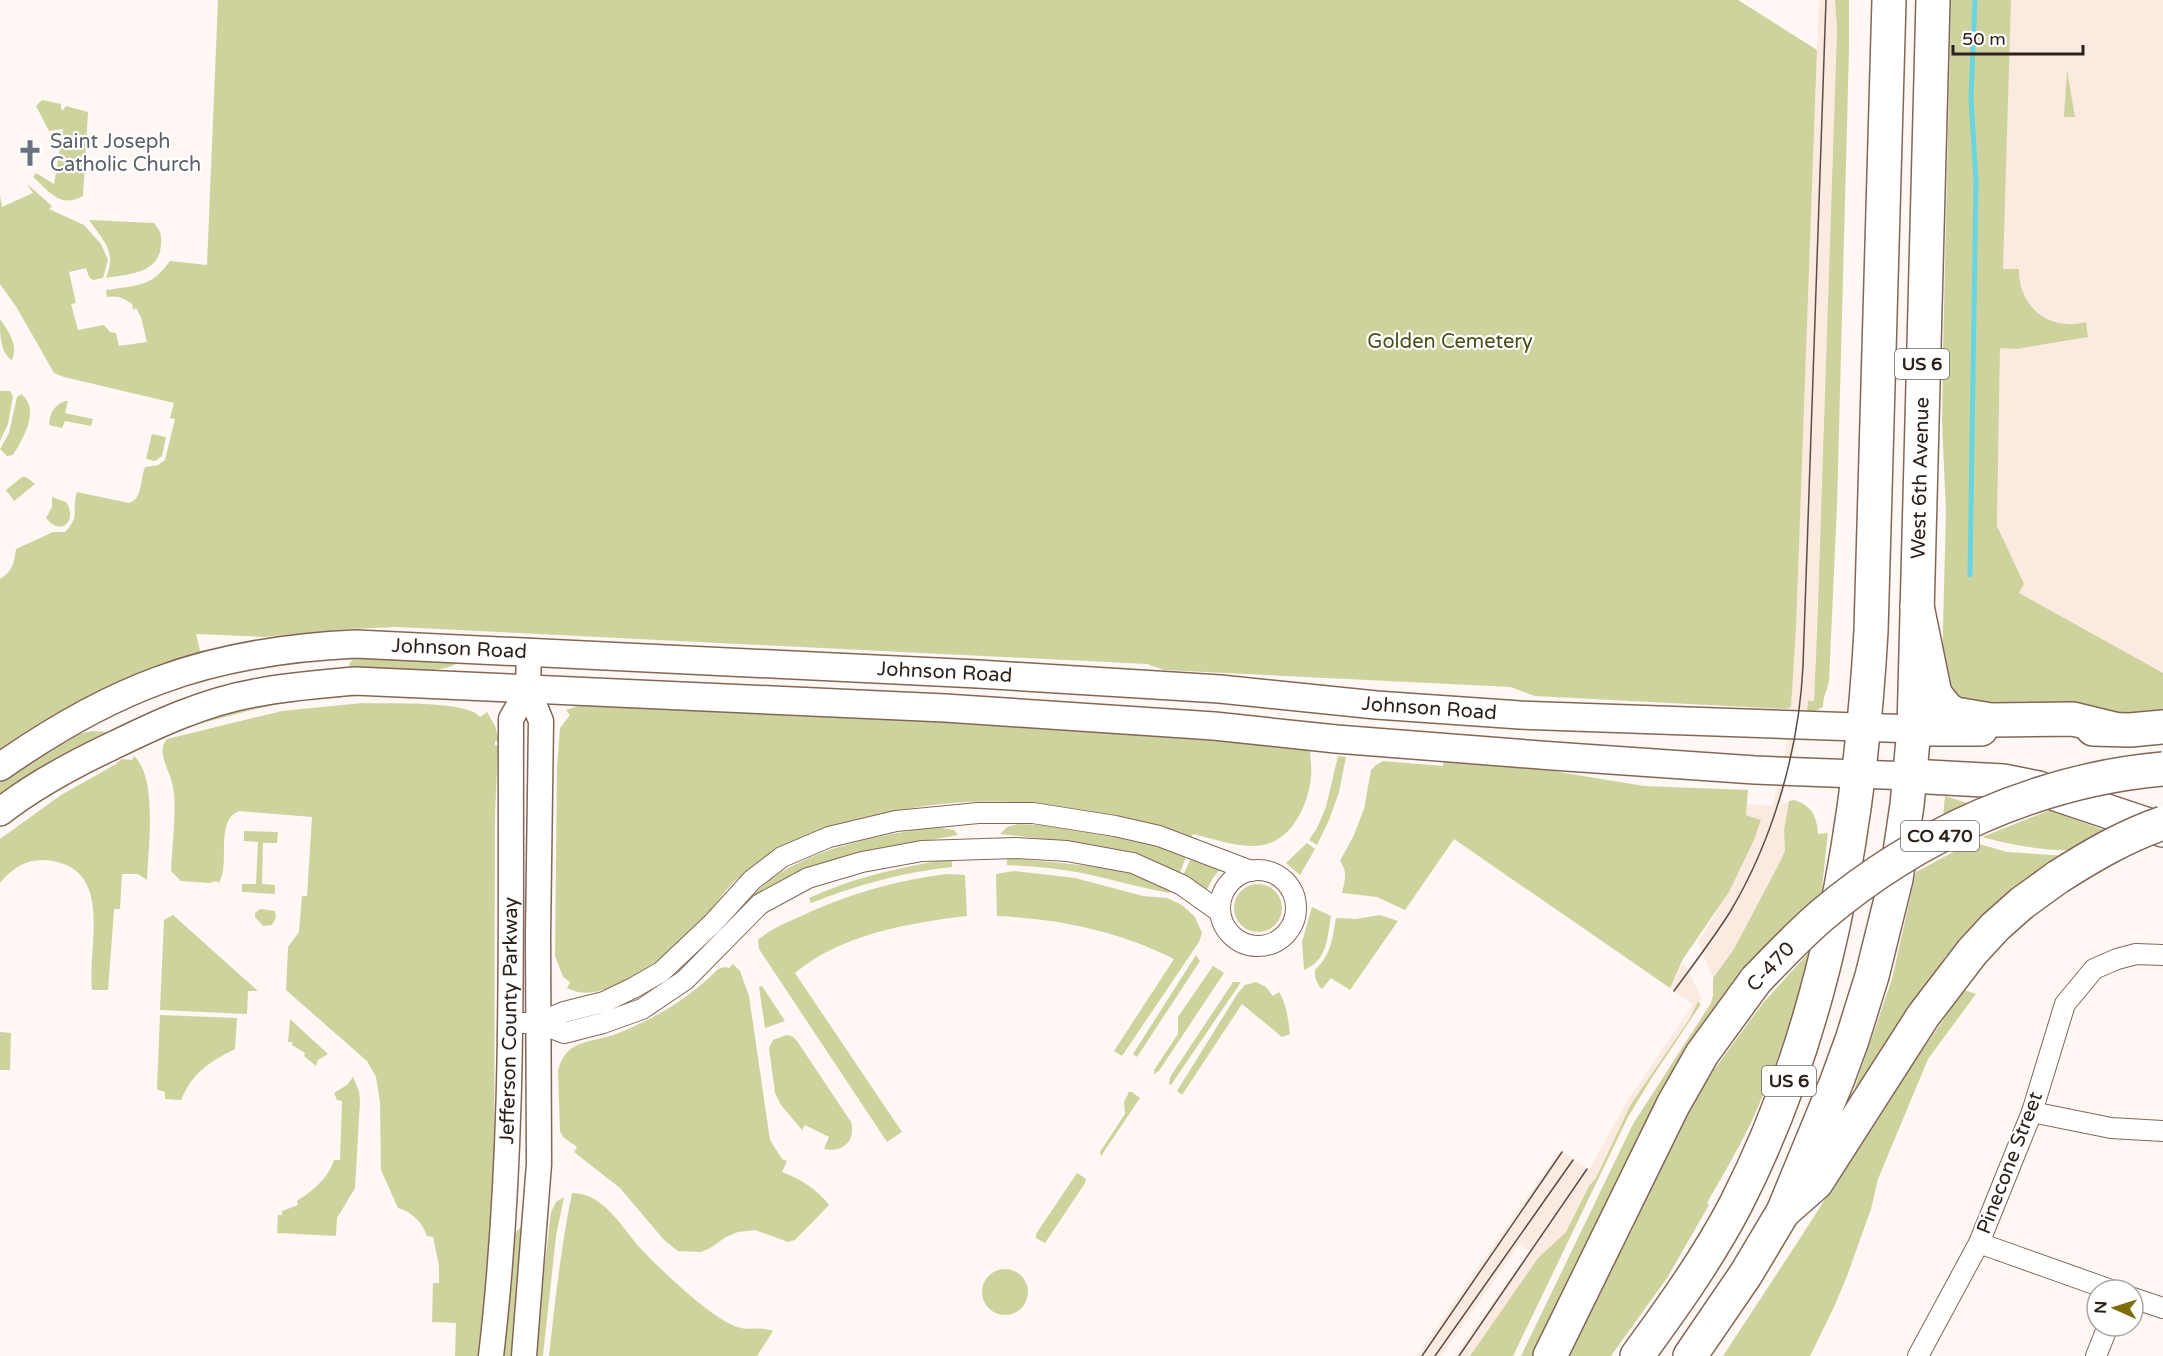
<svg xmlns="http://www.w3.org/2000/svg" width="2163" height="1356" viewBox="0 0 2163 1356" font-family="'Varela Round',sans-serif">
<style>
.built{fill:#faeae0}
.green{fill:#ced39e}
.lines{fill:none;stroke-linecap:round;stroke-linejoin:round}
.stream{stroke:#6ad5e0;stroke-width:5}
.minor-casing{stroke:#826756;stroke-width:22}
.tertiary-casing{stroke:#826756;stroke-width:27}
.secondary-casing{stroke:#826756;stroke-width:30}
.trunk-casing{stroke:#826756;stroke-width:36}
.motorway-casing{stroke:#826756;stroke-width:36}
.minor{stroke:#fff;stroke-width:20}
.tertiary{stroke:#fff;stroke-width:24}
.secondary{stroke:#fff;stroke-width:27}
.trunk{stroke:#fff;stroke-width:33}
.motorway{stroke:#fff;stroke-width:33}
.tram{stroke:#584e48;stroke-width:1.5}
.motorway-bridge-casing{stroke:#826756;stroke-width:36;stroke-linecap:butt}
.motorway-bridge{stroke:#fff;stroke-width:33}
.labels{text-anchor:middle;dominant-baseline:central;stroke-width:4.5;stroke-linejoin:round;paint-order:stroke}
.shield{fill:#fff;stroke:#6c645f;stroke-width:1.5}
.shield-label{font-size:18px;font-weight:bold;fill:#2d221b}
.worship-label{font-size:20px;fill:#5b616d;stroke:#fff;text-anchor:start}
.park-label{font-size:20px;fill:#4a4e14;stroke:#fff}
.street-label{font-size:20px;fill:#2d221b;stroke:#fff}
</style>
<rect width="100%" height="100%" fill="#fef7f3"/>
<g class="built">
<path d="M1819 0H1835L1837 29 1814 702H1808L1807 715H1801L1791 766 1779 807 1789 801 1784 830 1785 850 1782 858 1734 949 1713 978 1698 942 1729 892 1754 840 1761 820 1746 815V804L1773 806 1793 715 1786 714V709L1791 707 1796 629Z"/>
<path d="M2011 0H2163V710L1996 635 2000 348Z"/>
<path d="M1684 961 1701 998 1696 1008 1631 1104 1596 1178 1589 1186 1566 1232 1538 1258 1470 1356H1455L1529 1251 1520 1243 1441 1356H1417L1560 1150 1589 1170 1628 1100 1693 1005 1670 988Z"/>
</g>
<g class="green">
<path d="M218 0H1738L1817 50 1796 629 1791 707 1786 709 1535 696 1511 687 1164 670 1147 664 396 627 350 629 265 637 196 634 202 659 0 752V579C13 571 14 563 16 549L53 532H65C81 516 71 510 77 492L129 503C143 499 140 478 145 467L158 465 165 460 175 419 170 418 174 403 64 377 54 373 17 308 0 284V195L2 207 33 193 27 184 52 206 49 209 84 225 101 244 108 260 103 278 93 280 89 277 86 268 69 272 76 303 71 304 78 330 104 325 110 332 116 333 119 346 147 342 141 317 136 308 133 310 132 304C124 298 117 295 107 297L106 290C137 285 151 288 170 261L207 265Z"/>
<path d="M1835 0H1849V48L1837 506 1829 681C1827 691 1823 696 1823 707L1807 715 1808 701H1814L1817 631 1837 30Z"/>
<path d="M1951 0H2011L2003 269H2019C2018 297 2037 323 2067 324 2073 325 2080 323 2086 322L2088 337 2016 349 2000 348 1997 526 2024 584 2019 593 2163 673V713L2103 715 1976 709 1958 700 1943 676 1942 667 1946 511 1942 423 1943 352Z"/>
<path d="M2067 70 2075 117H2064Z"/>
<path d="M42 100 61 104V109L63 110 66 106 88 112 83 196C60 209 49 191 33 177L36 173 54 184 63 129 49 131 36 106Z"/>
<path d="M89 220 154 223C160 230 162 235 161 245 159 274 128 274 106 278 117 251 104 242 89 220Z"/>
<path d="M0 319C8 331 19 345 12 360 0 353 0 333 0 319Z"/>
<path d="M0 391H10L13 396 8 424 0 441Z"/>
<path d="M21 394C41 409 23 439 13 455L7 456 0 449 9 433 17 397Z"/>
<path d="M65 401H68L65 413 93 419 91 426 65 421 62 428 49 425C50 413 53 406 65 401Z"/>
<path d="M152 434 166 437 162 456 155 461 146 459Z"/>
<path d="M22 477H26L35 484 14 501 6 490Z"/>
<path d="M52 497 66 502C78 519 62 538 46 518L52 507Z"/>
<path d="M354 658 455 661 456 664C438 675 374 671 351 670L349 664Z"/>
<path d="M355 693 468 698 467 700C406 695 345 693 285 703 250 709 216 720 182 728 236 702 297 699 355 693Z"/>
<path d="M362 703C385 704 467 700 480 717L487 712 495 726 499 741H495V745L498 746 495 816 494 1207 478 1356H455L456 1323 432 1322 433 1283H439V1266L433 1237 427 1236C423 1223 412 1212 398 1208L381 1170 380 1102 376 1077 367 1061 286 990 288 947 299 932 302 896H307L312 817 239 811C214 821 231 862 219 883L216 881 210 883 181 881 171 871C172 848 177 808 173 787 171 772 155 752 167 739L282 711Z"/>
<path d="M583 704 1101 729 1310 749C1310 758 1312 767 1311 776 1309 804 1292 840 1263 845 1240 849 1215 839 1193 834L1190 841C1076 798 966 787 848 823 822 831 795 839 772 854 757 863 742 873 729 887 721 895 715 906 707 915 682 944 653 967 618 984 599 992 586 997 567 988L570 982 563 977 555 956 557 768 560 728 570 715 566 710Z"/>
<path d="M93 731 107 732 50 762 0 796V782C25 764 62 735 93 731Z"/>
<path d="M134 756C158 778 148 848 147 880L138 874H122L120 909H114V911L108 990H92C87 948 114 872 53 861 30 857 14 866 0 883V839L61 795 116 764 122 759 132 760Z"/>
<path d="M1338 756 1346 757 1339 792 1329 820 1317 845 1309 840 1317 828 1326 807Z"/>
<path d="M1444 758 1517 765 1644 786 1748 790 1746 815 1761 820 1754 840 1729 892 1683 959 1670 988 1454 839 1405 910 1377 897 1342 893C1345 880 1348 872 1340 861L1354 835 1364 809 1371 770 1376 765 1383 761 1443 766Z"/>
<path d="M1945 796 1970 804 1943 817Z"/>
<path d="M1794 800C1812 806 1817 816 1818 834L1828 833 1821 897 1737 979 1706 1019 1680 1058 1616 1184 1535 1356H1521L1633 1124 1711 1003 1713 995V978L1734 949 1782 858 1785 850 1784 830 1789 801Z"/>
<path d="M2050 810 2109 832C2100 837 2090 844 2080 848 2062 855 2002 843 1982 837Z"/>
<path d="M1018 824 1044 825 1153 840 1187 854 1180 873 1157 864 1070 842 1000 834 1007 827Z"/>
<path d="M936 827 954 830 958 835 919 842 755 896V893C763 886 771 878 780 873 826 845 884 834 936 827Z"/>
<path d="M244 831 278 832 277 843H263L262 884 275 885V894L242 892V884H256L258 842 244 841Z"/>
<path d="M1972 842 2007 852 2067 856 1981 923 1948 955H1946L1936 975 1859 1090 1855 1087 1892 979 1916 872Z"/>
<path d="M1307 843 1315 849 1300 875 1286 863Z"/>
<path d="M1192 856 1222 867 1213 878 1206 891 1183 875Z"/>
<path d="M1007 858 1123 869 1169 887 1170 893C1140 888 1112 879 1082 873 1057 868 1032 866 1007 865Z"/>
<path d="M944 860H952V867C903 872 857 885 811 903L809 898C852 878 897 868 944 860Z"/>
<path d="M1014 871 1075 878 1143 896 1167 898 1182 905 1195 917 1202 933 1199 942 1122 1056 1114 1051 1174 959C1119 931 1059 919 997 916L996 874Z"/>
<path d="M947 874 965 875 967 916C909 923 841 934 795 973L902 1132 887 1142 759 949 758 940C769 930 785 923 799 917 846 895 895 880 947 874Z"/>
<circle cx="1258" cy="908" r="24"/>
<path d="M1312 907 1331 916C1327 938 1328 960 1304 970L1302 942Z"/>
<path d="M260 909 275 911 276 917 272 925 263 926 255 917V913Z"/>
<path d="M173 915 258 991H248L247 1014 160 1010 164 920Z"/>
<path d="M1380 915 1398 921 1350 990 1331 978 1322 989C1317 985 1314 976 1315 970 1332 954 1332 939 1336 918L1356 919Z"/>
<path d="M1812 949C1795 1009 1776 1070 1749 1127 1736 1153 1721 1178 1707 1203L1709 1205 1667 1278 1611 1356H1561L1624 1236 1632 1231 1640 1204 1687 1114 1713 1071 1763 1003Z"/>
<path d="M1196 955 1200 961 1137 1057 1133 1054Z"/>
<path d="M733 964 740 971 749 996 770 1140 782 1159 787 1161 782 1172C802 1180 817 1189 829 1205L795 1240 788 1242 755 1230 738 1232 726 1237 710 1248 701 1252 678 1251 664 1240 620 1188 574 1152 577 1147 563 1137 560 1131 558 1071C560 1062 564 1054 572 1048 584 1040 603 1039 616 1034 654 1019 690 998 718 969L725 967 729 968Z"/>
<path d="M1213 966 1224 973 1159 1071 1154 1074V1070L1178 1034V1017Z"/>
<path d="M1233 982H1241L1171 1085 1169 1084 1170 1077Z"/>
<path d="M1256 982 1266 987 1273 996 1279 992C1287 1005 1288 1019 1290 1034L1282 1037 1242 1004 1182 1095 1177 1091 1238 993 1245 985Z"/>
<path d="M762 986 785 1021 765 1028 759 987Z"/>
<path d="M1964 990 1976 994 1928 1059 1878 1179 1871 1209 1847 1276 1834 1307 1810 1356H1723L1797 1243 1903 1078Z"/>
<path d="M1698 1002 1701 1004 1651 1079 1628 1117 1513 1356H1470L1538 1258 1566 1232 1589 1186 1596 1178 1631 1104 1690 1018Z"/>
<path d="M160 1015 237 1018 235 1049C209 1062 193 1072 181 1100L165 1099V1092L158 1090 157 1088Z"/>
<path d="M290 1019 328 1054 318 1060 316 1066 304 1056 305 1053 292 1045 293 1042H288Z"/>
<path d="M0 1032 11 1033 10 1070H0Z"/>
<path d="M786 1035 792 1036 797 1041 851 1122C856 1141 843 1153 824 1149L829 1137 805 1125 802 1130 781 1105 775 1093 769 1048 773 1040Z"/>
<path d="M353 1077 359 1091 360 1101 355 1188 337 1218 336 1236 277 1233 278 1215H282V1211L298 1205 297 1201C312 1191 328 1179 334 1160H340L342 1101 337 1100 334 1093 347 1085Z"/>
<path d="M1129 1092H1132L1140 1098 1101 1156 1100 1152 1125 1114 1124 1102Z"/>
<path d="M1077 1173 1086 1179 1085 1183 1045 1243 1036 1238V1234Z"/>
<path d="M572 1193C604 1193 622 1228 641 1249 661 1270 711 1318 737 1327 749 1331 761 1326 773 1331L757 1356H549C555 1301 561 1247 572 1193Z"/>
<path d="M564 1197 556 1236 543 1356H534L551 1212 556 1202Z"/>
<path d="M524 1224 513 1356H500L512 1245 515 1233Z"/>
<circle cx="1005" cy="1292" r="23"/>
</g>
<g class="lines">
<path class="stream" d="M1970 575 1976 180 1971 98 1975 0"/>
<defs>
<g id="minor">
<circle cx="1258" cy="908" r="38"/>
<path d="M509 1023H538L564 1033 603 1023 642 1009 685 980 760 904 808 878 862 862 922 851 1015 848 1067 851 1133 863 1182 885 1220 912"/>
<path d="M538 1023 564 1012 604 1002 633 988 661 972 712 924 752 880 782 857 829 837 896 821 978 813H1033L1115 826 1159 836 1251 871"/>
<path d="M2032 1112 2111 1128 2163 1131"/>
<path d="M1979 1243 2111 1290"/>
<path d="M2133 1298 2163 1308"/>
<path d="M1918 1356 1979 1243 2032 1112 2065 1004 2094 969 2117 959 2136 954 2163 955"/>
<path d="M2096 1356 2108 1326"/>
</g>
<g id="tertiary">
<path id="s1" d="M491 1356C516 1145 510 931 511 719L528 689"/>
<path d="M524 1356 539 1164 538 935 541 721 528 689 529 651"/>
</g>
<g id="secondary">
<path id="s2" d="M0 767C50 732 102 701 160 680 222 657 290 647 356 644L978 674 1220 689 1376 705 1520 715 1914 729"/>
<path d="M0 812C33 786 72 765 110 747 157 724 204 702 255 693 289 686 322 684 355 681L945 708 1214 726 1336 739 1553 756 1755 770 1910 776"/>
</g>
<g id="trunk">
<path d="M1637 1356C1672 1308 1708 1258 1736 1204 1826 1028 1860 828 1871 631L1889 0"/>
<path id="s3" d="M1690 1356 1746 1274 1783 1212 1837 1081 1852 1040 1872 976 1896 879 1907 805 1914 729 1933 0"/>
</g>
<g id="motorway">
<path d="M1917 606 1935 694 1947 709 1955 714 1991 720 2073 719 2114 729"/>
<path d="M1914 729H1981"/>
<path d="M2093 729 2130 730 2163 727"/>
<path d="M1910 776 2003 781 2038 788 2163 830"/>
<path d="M1783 1212 1816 1183 1923 1016 1972 952 1995 927 2022 903 2058 877"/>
<path d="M1550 1356 1673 1105 1702 1054 1756 980"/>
</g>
</defs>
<use href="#minor" class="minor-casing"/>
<use href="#tertiary" class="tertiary-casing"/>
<use href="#secondary" class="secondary-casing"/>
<use href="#trunk" class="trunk-casing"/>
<use href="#motorway" class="motorway-casing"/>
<use href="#minor" class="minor"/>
<use href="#tertiary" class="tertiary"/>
<use href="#secondary" class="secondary"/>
<use href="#trunk" class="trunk"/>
<use href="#motorway" class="motorway"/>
<g class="tram">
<path d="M1674 991C1693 965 1713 939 1730 912 1773 840 1799 750 1803 666L1826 0"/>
<path d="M1422 1356 1562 1152"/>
<path d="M1435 1356 1573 1160"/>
<path d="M1459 1356 1587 1169"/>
</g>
<defs>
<g id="motorway-bridge">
<path d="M2058 877C2091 856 2125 836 2163 823"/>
<path d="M1756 980C1777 958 1798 936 1821 916 1916 835 2038 780 2163 769"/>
</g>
</defs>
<use href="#motorway-bridge" class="motorway-bridge-casing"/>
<use href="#motorway-bridge" class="motorway-bridge"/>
</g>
<defs>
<symbol id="church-bare" viewBox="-9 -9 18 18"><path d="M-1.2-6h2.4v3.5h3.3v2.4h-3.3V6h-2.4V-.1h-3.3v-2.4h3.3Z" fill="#6b7280" stroke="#fff" stroke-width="2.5" paint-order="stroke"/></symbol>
</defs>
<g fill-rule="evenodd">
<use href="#church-bare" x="11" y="134" width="38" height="38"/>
</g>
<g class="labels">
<g class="shield">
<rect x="1895" y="349" width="54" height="30" rx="4.5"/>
<rect x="1901" y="821" width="78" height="30" rx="4.5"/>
<rect x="1762" y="1066" width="54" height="30" rx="4.5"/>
</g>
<g class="shield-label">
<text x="1922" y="364">US 6</text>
<text x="1940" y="836">CO 470</text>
<text x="1789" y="1081">US 6</text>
</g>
<g class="worship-label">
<text x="50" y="142">Saint Joseph<tspan x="50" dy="23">Catholic Church</tspan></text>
</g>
<g class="park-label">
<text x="1450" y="342">Golden Cemetery</text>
</g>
<g class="street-label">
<text stroke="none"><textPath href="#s3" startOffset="926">West 6th Avenue</textPath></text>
<text stroke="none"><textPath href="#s2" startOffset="486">Johnson Road</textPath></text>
<text stroke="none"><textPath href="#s2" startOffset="972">Johnson Road</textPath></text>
<text stroke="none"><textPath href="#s2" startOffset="1458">Johnson Road</textPath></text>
<text transform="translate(1771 967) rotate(-47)">C-470</text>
<text stroke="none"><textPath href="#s1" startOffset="336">Jefferson County Parkway</textPath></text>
<text transform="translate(2010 1163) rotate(-69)">Pinecone Street</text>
</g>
</g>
<g transform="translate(2115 1308) rotate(273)"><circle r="28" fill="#ffffff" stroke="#aba7a4" stroke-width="1.5"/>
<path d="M0-4.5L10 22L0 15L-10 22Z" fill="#7e6e0a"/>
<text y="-9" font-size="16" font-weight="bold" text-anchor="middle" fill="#2d221b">N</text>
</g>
<path d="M1953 45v9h130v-9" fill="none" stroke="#2d221b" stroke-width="3"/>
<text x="1962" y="45" font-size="18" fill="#2d221b" stroke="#ffffff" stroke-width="4.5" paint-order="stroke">50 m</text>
</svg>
